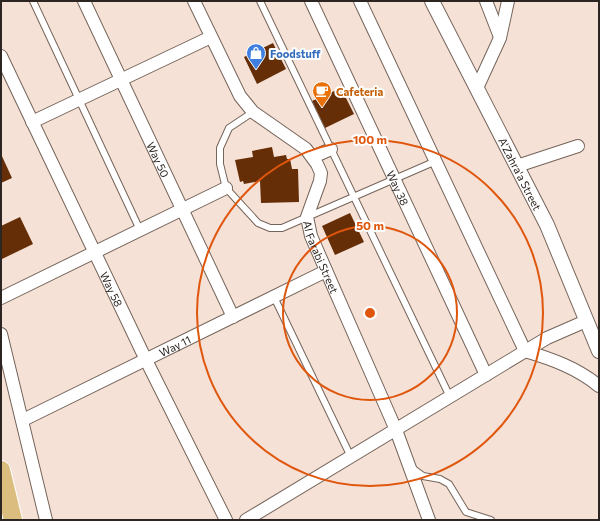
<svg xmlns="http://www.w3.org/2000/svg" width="600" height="521" viewBox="0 0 600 521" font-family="Commissioner,sans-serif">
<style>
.building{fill:#652e06}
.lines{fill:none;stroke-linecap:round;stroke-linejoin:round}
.service-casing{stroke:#75645a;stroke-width:8}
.minor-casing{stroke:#75645a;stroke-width:14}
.tertiary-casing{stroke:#75645a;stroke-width:16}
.primary-casing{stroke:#fff;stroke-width:20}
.service{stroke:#fff;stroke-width:6}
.minor{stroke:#fff;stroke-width:12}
.tertiary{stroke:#fff;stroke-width:14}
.primary{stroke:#dbbe7f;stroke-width:18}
.ring{fill:none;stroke:#df560d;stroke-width:2}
.labels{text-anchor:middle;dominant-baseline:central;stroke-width:4;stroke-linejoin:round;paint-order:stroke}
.shop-label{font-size:11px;font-weight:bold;fill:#366cbe;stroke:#fff;text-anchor:start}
.food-label{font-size:11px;font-weight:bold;fill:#c56008;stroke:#fff;text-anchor:start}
.street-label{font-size:11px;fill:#2d2521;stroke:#fff}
.centre{fill:#df560d;stroke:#fff;stroke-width:2}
.ring-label{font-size:12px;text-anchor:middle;font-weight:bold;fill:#df560d;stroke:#fff;stroke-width:4;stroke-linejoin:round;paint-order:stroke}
</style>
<rect width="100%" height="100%" fill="#f6e1d6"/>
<g class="building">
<path d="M273 43 286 69 257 84 244 57Z"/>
<path d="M341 88 354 114 325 128 312 101Z"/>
<path d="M272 147 274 157 286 155 287 159H290L292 169H298L299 202 261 203 260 181 244 184 243 181 240 182 235 160 253 157 252 151Z"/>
<path d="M1 154 12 178 1 183Z"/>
<path d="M350 213 364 242 335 255 322 226Z"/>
<path d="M20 217 33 244 2 259 1 226Z"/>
</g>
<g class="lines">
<defs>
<g id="service">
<path d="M33 1 140 230"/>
<path d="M260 1 450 397"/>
<path d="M253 112 229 128 220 148V164L226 188 258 223 270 228H282L436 161"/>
<path d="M274 297 351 457"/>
<path d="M412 468 423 476 440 479 449 484 466 512 491 520"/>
</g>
<g id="minor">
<path id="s1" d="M84 1 233 317"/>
<path id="s2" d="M194 1 240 96 253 112 306 149 317 164 321 173 320 181 307 217 311 236 396 430 429 520"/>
<path id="s3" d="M311 1 486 375"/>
<path d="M360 1 525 351C552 359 577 368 599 386"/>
<path d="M486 1 500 37"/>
<path id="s4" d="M1 56 146 360 226 520"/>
<path d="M477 88 500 38 508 1"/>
<path d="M32 122 211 37"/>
<path d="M313 157 331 149"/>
<path d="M517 166 578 146"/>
<path d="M1 298 226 188"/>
<path d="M1 334 46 520"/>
<path id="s5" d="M23 420 326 271"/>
<path d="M246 520 547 338 586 321"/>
</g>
<g id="tertiary">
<path id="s6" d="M432 1 547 225 599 351"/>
</g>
<path id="primary" d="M1 470 13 520"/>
</defs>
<use href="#service" class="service-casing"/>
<use href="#minor" class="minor-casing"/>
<use href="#tertiary" class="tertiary-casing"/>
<use href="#primary" class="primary-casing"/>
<use href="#service" class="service"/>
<use href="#minor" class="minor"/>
<use href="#tertiary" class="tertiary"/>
<use href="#primary" class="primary"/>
</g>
<g class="ring">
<circle cx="370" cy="313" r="87"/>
<circle cx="370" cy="313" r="173"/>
</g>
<defs>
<symbol id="shop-pin" viewBox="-11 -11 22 30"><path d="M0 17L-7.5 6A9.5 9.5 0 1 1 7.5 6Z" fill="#3f7fe0" stroke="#fff"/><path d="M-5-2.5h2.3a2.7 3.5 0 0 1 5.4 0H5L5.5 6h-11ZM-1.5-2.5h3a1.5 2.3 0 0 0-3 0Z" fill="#fff"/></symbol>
<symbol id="cafe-pin" viewBox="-11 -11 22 30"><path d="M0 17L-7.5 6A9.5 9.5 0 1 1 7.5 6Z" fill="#e8710a" stroke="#fff"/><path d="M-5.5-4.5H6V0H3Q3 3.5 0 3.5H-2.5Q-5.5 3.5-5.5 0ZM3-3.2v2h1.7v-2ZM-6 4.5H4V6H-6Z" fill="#fff"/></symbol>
</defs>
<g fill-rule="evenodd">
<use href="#shop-pin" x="245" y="42" width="22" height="30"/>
<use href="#cafe-pin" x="311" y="80" width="22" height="30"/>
</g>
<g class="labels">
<g class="shop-label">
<text x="270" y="53">Foodstuff</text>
</g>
<g class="food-label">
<text x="336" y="91">Cafeteria</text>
</g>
<g class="street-label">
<text stroke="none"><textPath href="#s1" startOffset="175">Way 50</textPath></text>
<text stroke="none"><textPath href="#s6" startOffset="194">A'Zahra'a Street</textPath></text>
<text stroke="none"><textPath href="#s3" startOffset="206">Way 38</textPath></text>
<text stroke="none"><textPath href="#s2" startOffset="308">Al Farabi Street</textPath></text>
<text stroke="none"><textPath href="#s4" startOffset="258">Way 58</textPath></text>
<text stroke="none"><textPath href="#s5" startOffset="169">Way 11</textPath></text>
</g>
</g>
<circle cx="370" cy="313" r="6" class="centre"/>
<g class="ring-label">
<text x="370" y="144">100 m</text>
<text x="370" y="230">50 m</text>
</g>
<rect width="600" height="521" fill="none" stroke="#2d2521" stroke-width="4"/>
</svg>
